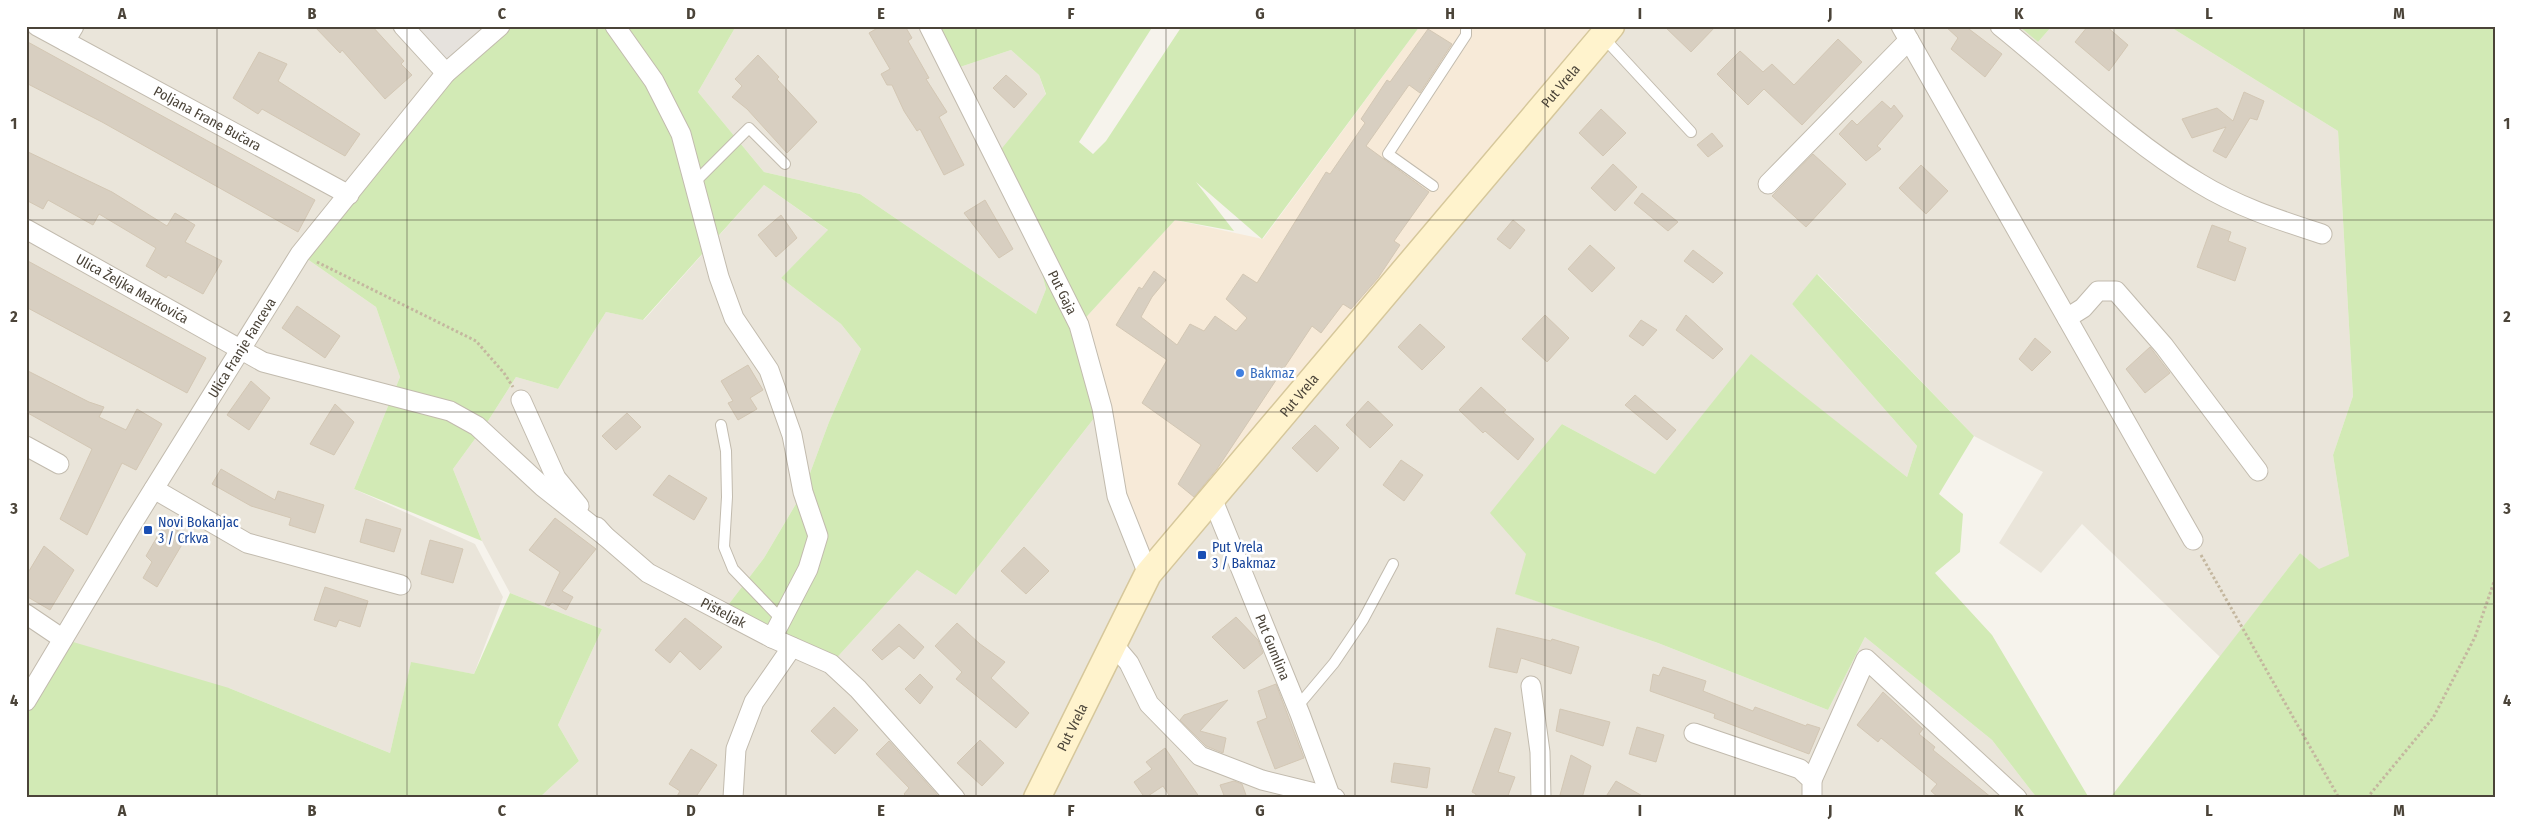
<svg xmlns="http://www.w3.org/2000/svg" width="2521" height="824" viewBox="0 0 2521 824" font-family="'Fira Sans Condensed',sans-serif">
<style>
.residential{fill:#eae5da}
.commercial{fill:#f7ead8}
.industrial{fill:#e6e2dd}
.green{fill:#d2eab5}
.building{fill:#d8cfc1;stroke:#d3c7b4}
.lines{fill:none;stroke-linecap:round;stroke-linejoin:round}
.lane-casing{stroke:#c2bbae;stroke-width:12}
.street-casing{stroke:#c2bbae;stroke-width:21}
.secondary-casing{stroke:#d6c79b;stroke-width:29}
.path{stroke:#c4b79f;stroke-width:3;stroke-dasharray:2.5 2.5;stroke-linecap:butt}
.lane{stroke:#fff;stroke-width:10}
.street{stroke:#fff;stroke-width:19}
.secondary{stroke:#fff3cd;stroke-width:26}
.grid{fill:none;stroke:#4b4439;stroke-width:1;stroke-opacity:0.55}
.shop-dot{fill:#3f7fe0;stroke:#fff;stroke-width:2}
.transit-dot{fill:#1a4fb4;stroke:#fff;stroke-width:2}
.labels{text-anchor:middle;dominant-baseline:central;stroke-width:5;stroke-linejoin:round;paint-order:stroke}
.street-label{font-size:14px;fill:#4b4439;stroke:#fff}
.shop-label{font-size:14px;fill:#366cbe;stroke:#fff;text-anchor:start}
.transit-label{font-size:14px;fill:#164399;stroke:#fff;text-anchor:start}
.neatline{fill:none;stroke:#4b4439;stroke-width:2}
.grid-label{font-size:16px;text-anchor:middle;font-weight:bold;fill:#4b4439}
</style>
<rect width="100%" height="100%" fill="#f6f3ec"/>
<g class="residential">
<path d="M26 26H404L446 73 300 254 376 307 400 377 354 489 475 544 503 597 474 674 411 663 390 753 229 688 26 701Z"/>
<path d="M736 26H929L951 70 1011 50 1039 75 1046 95 995 158 1031 229 1046 289 1036 314 860 194 764 172 698 92Z"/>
<path d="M1611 26H2019L2038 42 2052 26H2169L2338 131 2353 396 2333 455 2349 556 2319 570 2300 553 2220 657 2082 524 2041 573 1999 543 2043 472 1974 436 1818 274 1792 304 1917 446 1907 477 1751 355 1655 474 1562 424 1516 594 1658 643 1828 710 1865 637 1992 740 2037 798H539L579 761 558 725 602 629 510 593 482 541 453 469 488 421 516 377 558 389 606 312 644 320 764 185 829 231 781 278 841 324 861 349 829 422 803 492 764 558 722 613 831 664 917 570 956 595 1102 408Z"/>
</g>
<path class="commercial" d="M1420 26H1611L1148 574 1079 325 1175 220 1263 239Z"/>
<path class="industrial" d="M404 26H500L446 73Z"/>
<g class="green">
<path d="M500 26H736L698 92 764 172 860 194 1036 314 1046 289 1031 229 994 158 1046 94 1039 75 1011 50 951 70 929 26H1153L1079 142 1093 154 1106 141 1182 26H1420L1262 239 1196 182 1234 231 1175 220 1079 325 1102 408 956 595 917 570 831 664 722 613 764 558 803 492 829 422 861 349 841 324 781 278 828 230 764 185 643 320 606 312 558 389 516 377 488 421 453 469 482 541 354 489 400 377 376 307 300 254 349 195Z"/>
<path d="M2019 26H2052L2038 42Z"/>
<path d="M2169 26H2495V798H2110L2300 553 2319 569 2349 556 2333 455 2353 396 2338 131Z"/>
<path d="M1817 274 1974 436 1939 494 1963 514 1960 552 1935 573 1992 635 2089 798H2037L1992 740 1865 637 1828 710 1658 643 1515 594 1526 554 1490 513 1562 424 1655 474 1751 354 1907 477 1917 446 1792 304Z"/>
<path d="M510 593 602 629 558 725 579 761 539 798H26V701L63 639 229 688 390 753 411 662 474 674Z"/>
</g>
<g class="building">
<path d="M314 26H372L404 61 401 64 412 75 385 99 342 50 340 53Z"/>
<path d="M881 26H905L912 38 908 41 929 78 926 79 947 112 939 117 964 165 944 175 920 129 917 131 904 111 892 85H887L881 74 890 69 869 33Z"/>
<path d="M1664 26H1716L1691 52Z"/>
<path d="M1945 26H1965L2002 54 1985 77 1951 49 1958 38Z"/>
<path d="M2088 26H2106L2128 45 2109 71 2075 42Z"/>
<path d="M1428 29 1452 44 1420 93 1409 85 1366 146 1429 192 1394 241 1400 245 1378 278 1351 309 1343 304 1321 333 1312 326 1217 469 1194 497 1178 484 1201 445 1142 403 1167 360 1116 325 1139 287 1142 289 1154 271 1166 280 1152 297 1141 317 1177 345 1190 324 1204 331 1215 316 1236 331 1247 318 1226 299 1243 274 1257 283 1326 172 1330 174 1365 123 1361 119 1387 80 1390 82Z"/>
<path d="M1838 39 1862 62 1802 125 1764 89 1748 105 1717 74 1740 51 1763 72 1772 64 1794 85Z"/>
<path d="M26 41 315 200 298 232 102 122 26 83Z"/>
<path d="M259 52 287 64 278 81 360 134 345 156 262 109 258 114 233 98Z"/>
<path d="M758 55 779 77 777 79 817 122 787 153 747 109 732 97 742 86 735 79Z"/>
<path d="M1006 75 1027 94 1014 108 993 88Z"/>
<path d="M2244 92 2264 101 2257 120 2250 118 2226 158 2213 151 2226 127 2192 138 2182 119 2217 108 2233 121Z"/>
<path d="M1882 101 1891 109 1894 105 1903 116 1877 146 1881 149 1866 161 1839 134 1852 120 1857 125Z"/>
<path d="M1601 109 1626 133 1603 156 1579 133Z"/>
<path d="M1712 133 1723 146 1708 157 1697 145Z"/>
<path d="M26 151 112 192 167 226 175 213 195 225 185 242 222 261 203 294 168 275 166 278 146 266 156 248 99 214 93 225 48 200 43 209 26 200Z"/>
<path d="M1813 154 1846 184 1806 227 1772 196Z"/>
<path d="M1613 164 1637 187 1615 211 1591 188Z"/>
<path d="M1921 165 1948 191 1926 214 1899 188Z"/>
<path d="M1642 193 1678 222 1668 231 1634 203Z"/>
<path d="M985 200 1013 249 999 258 964 213Z"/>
<path d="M781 215 797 238 776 257 758 235Z"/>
<path d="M1513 220 1525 230 1510 249 1497 239Z"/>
<path d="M2212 225 2231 232 2228 241 2246 248 2235 281 2197 267Z"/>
<path d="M1590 245 1615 268 1592 292 1568 269Z"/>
<path d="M1693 250 1723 273 1713 283 1684 261Z"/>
<path d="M26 260 206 358 187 393 26 307Z"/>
<path d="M297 306 340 336 325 358 282 328Z"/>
<path d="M1545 315 1569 338 1547 362 1522 339Z"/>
<path d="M1686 315 1723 349 1713 359 1676 330Z"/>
<path d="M1641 320 1657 330 1643 346 1629 336Z"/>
<path d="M1420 324 1445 347 1422 370 1398 347Z"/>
<path d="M2035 338 2051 352 2032 371 2019 359Z"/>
<path d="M2150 347 2170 373 2145 393 2126 369Z"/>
<path d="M748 365 763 390 750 398 757 409 738 420 728 403 733 401 721 381Z"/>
<path d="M26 370 89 402 104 407 99 417 126 430 137 409 162 424 136 470 122 463 87 535 60 519 92 449 26 412Z"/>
<path d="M251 381 270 398 249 430 227 415Z"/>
<path d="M1481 387 1506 410 1503 412 1534 439 1518 460 1485 431 1483 433 1459 410Z"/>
<path d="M1635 395 1676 430 1667 440 1625 405Z"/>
<path d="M1368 401 1393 425 1370 448 1346 425Z"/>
<path d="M335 404 354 422 334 455 310 444Z"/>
<path d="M627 413 641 427 616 450 602 436Z"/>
<path d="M1315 425 1339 448 1317 472 1292 448Z"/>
<path d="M1401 460 1423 475 1404 501 1383 485Z"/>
<path d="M221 469 275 500 278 491 324 505 315 533 289 525 291 518 251 506 212 484Z"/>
<path d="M669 475 707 498 694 520 653 495Z"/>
<path d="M555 518 596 549 562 591 573 597 566 610 552 602 549 606 545 604 560 572 529 550Z"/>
<path d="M366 519 401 529 394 552 360 542Z"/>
<path d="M165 523 187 536 157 587 143 578 152 562 146 556Z"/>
<path d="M430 540 463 549 453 583 421 574Z"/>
<path d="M44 546 74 570 50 610 26 596V576Z"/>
<path d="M1024 547 1049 571 1026 594 1001 571Z"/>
<path d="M325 587 368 601 360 627 339 620 336 627 314 620Z"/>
<path d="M1236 617 1258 640 1263 653 1244 669 1212 637Z"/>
<path d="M685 618 722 647 700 670 680 651 670 663 655 650Z"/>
<path d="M957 623 980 644 1005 662 991 678 1029 713 1016 728 956 679 962 672 935 646Z"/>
<path d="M899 624 924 647 914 659 899 646 882 660 872 650Z"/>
<path d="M1497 628 1551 641 1552 639 1579 647 1571 674 1521 658 1517 673 1489 667Z"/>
<path d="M1663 667 1706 681 1703 691 1753 711 1755 707 1806 726 1807 724 1820 728 1809 754 1714 718 1715 714 1650 691 1653 674 1659 676Z"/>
<path d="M920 674 933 687 920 704 905 689Z"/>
<path d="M1276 684 1304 758 1275 769 1257 722 1267 718 1258 691Z"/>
<path d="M1883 692 1923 729 1919 734 1935 747 1933 750 1992 798H1939L1931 791 1937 784 1881 738 1878 742 1857 725Z"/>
<path d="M1228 700 1200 731 1226 738 1223 753 1206 746 1180 720 1184 715Z"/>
<path d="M834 707 858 730 835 754 811 731Z"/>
<path d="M1560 709 1610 722 1603 746 1556 731Z"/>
<path d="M1637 727 1664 735 1656 762 1629 754Z"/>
<path d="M1495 728 1511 733 1498 772 1515 777 1507 798H1475L1476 794 1472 792Z"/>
<path d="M980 740 1004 763 982 786 957 763Z"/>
<path d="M889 741 940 798H908L904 794 909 788 876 754Z"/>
<path d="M1165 748 1200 798H1171L1163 786 1145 798 1134 782 1152 769 1146 762Z"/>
<path d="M691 749 717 765 695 798H676L680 791 669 784Z"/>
<path d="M1571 755 1591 766 1582 798 1560 795Z"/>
<path d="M1394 763 1430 768 1427 788 1391 782Z"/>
<path d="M1234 781 1242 784 1247 798H1225L1220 785Z"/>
<path d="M1616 781 1646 798H1605Z"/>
</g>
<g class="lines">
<defs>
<g id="lane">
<path d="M1603 37 1691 132"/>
<path d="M695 182 749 128 785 164"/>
<path d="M1433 186 1388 154 1466 35V26"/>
<path d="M721 425 726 451 727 497 724 547 733 569 782 620"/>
<path d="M1297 707 1334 663 1363 620 1393 564"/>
</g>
<g id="street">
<path id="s1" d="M37 26 349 195"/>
<path d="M403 26 446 73"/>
<path d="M615 26 654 81 681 134 719 277 734 318 769 370 792 435 803 492 818 536 808 569 772 638"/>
<path id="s2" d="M929 26 1079 325 1102 408 1117 496 1148 574"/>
<path d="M1901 26 2193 540"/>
<path d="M2000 26C2066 79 2127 140 2199 183 2238 207 2279 220 2322 234"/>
<path d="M65 41 74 26"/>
<path d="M1768 184 1909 40"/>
<path id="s3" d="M26 229 263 362 450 411 477 426 543 487 605 536"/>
<path d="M2067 318 2083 308 2098 291H2116L2164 346 2258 471"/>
<path d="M521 400 556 478 579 506"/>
<path d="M26 446 59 464"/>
<path d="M154 489 247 543 401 585"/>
<path id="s4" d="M1212 498 1300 714 1331 798"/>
<path id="s5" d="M597 527 605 536 648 573 772 638 831 664 858 689 955 798"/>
<path d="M26 614 63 639"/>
<path d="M1113 644 1129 663 1149 704 1200 756 1262 780 1335 798"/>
<path d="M1531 686 1540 752 1541 798"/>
<path id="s6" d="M26 701 132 524 300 254 446 73 500 26"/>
<path d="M1694 733 1800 769 1812 780V798"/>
<path d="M1812 780 1866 659 2017 798"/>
<path d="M733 798 736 749 754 702 792 647"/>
</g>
<g id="secondary">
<path id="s7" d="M1037 798 1148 574 1611 26"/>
</g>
</defs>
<use href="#lane" class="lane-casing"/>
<use href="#street" class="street-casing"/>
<use href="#secondary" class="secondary-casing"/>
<g class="path">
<path d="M317 262 476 341 504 373 513 387"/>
<path d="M2201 555 2339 798"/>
<path d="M2367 798 2433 718 2475 637 2495 579"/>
</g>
<use href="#lane" class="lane"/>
<use href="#street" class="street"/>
<use href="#secondary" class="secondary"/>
</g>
<path class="grid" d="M217 26V798M407 26V798M597 26V798M786 26V798M976 26V798M1166 26V798M1355 26V798M1545 26V798M1735 26V798M1924 26V798M2114 26V798M2304 26V798M26 220H2495M26 412H2495M26 604H2495"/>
<circle class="shop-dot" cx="1240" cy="373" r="5"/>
<g class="transit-dot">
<rect x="143" y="525" width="10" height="10" rx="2.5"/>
<rect x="1197" y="550" width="10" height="10" rx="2.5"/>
</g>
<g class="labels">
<g class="street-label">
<text stroke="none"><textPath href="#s7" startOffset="889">Put Vrela</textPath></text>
<text stroke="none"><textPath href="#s1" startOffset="194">Poljana Frane Bučara</textPath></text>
<text stroke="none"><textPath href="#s3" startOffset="122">Ulica Željka Markovića</textPath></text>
<text stroke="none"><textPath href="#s2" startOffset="298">Put Gaja</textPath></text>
<text stroke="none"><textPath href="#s6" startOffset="414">Ulica Franje Fanceva</textPath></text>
<text stroke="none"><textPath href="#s7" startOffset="484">Put Vrela</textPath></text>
<text stroke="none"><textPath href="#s5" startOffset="154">Pišteljak</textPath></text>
<text stroke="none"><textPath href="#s4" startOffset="161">Put Gumlina</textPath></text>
<text stroke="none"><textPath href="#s7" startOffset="79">Put Vrela</textPath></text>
</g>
<g class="shop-label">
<text x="1250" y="373">Bakmaz</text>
</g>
<g class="transit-label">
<text x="158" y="522">Novi Bokanjac<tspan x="158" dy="16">3 / Crkva</tspan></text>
<text x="1212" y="547">Put Vrela<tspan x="1212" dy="16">3 / Bakmaz</tspan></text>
</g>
</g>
<rect width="2521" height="824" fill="none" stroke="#ffffff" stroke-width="55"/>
<rect x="28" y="28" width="2466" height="768" class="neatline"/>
<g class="grid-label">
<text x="122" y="19">A</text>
<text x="312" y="19">B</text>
<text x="502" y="19">C</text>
<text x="691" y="19">D</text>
<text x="881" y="19">E</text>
<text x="1071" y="19">F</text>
<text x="1260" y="19">G</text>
<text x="1450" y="19">H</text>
<text x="1640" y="19">I</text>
<text x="1830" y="19">J</text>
<text x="2019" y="19">K</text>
<text x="2209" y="19">L</text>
<text x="2399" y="19">M</text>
<text x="14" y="129">1</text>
<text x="2507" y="129">1</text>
<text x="14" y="322">2</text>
<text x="2507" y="322">2</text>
<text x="14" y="514">3</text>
<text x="2507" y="514">3</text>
<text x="14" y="706">4</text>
<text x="2507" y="706">4</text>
<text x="122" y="816">A</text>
<text x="312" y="816">B</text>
<text x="502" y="816">C</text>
<text x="691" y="816">D</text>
<text x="881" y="816">E</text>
<text x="1071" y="816">F</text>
<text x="1260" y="816">G</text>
<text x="1450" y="816">H</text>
<text x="1640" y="816">I</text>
<text x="1830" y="816">J</text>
<text x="2019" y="816">K</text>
<text x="2209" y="816">L</text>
<text x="2399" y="816">M</text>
</g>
</svg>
